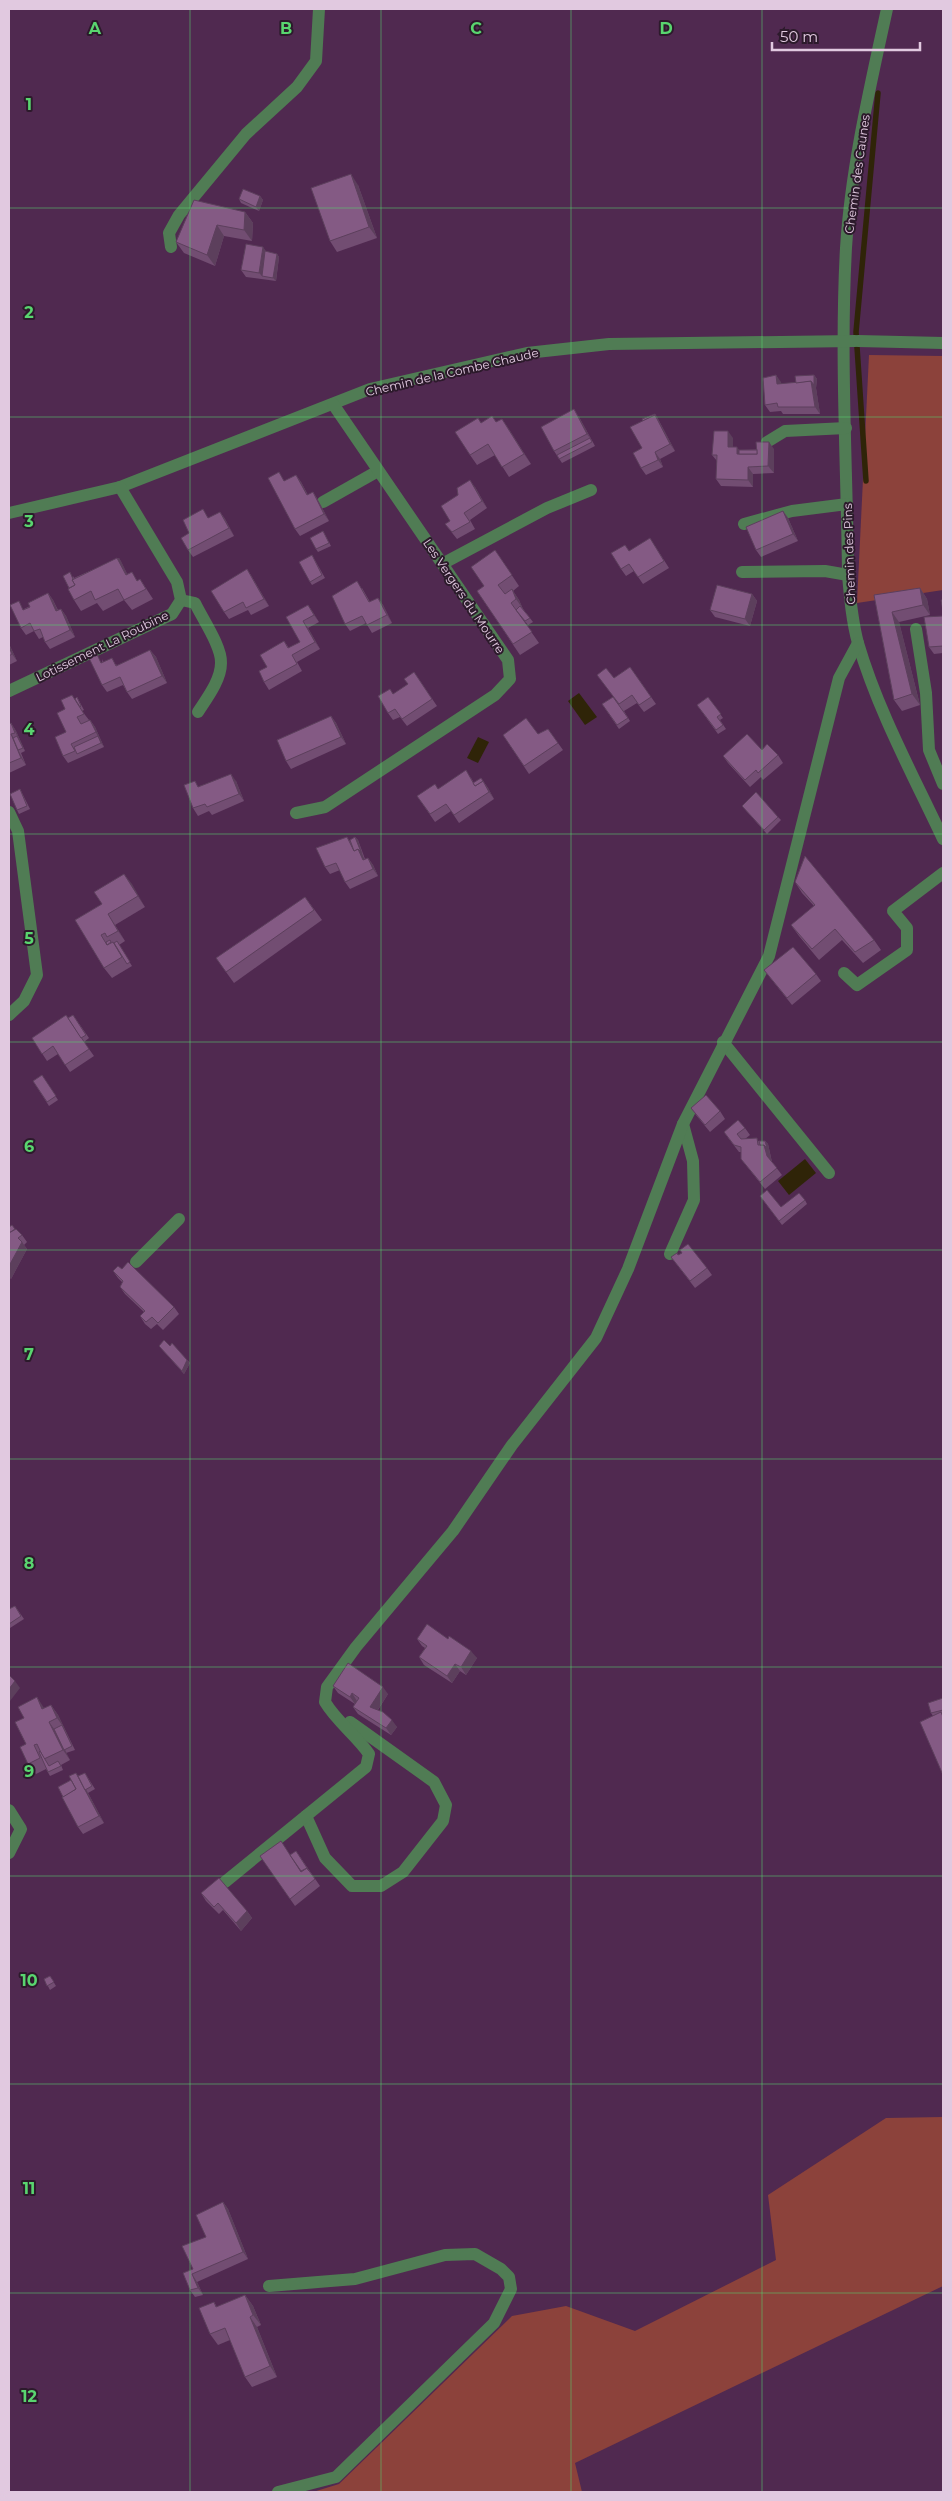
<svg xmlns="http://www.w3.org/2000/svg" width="952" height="2501" viewBox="0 0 952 2501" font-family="Montserrat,sans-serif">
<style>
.green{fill:#8c423b}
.water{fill:#2f2408}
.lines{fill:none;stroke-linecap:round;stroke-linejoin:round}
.stream{stroke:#2f2408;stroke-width:5.5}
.minor{stroke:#507c54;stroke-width:12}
.wall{fill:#724d72}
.shaded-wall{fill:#5c3f5c}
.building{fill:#845a84;stroke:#5c3f5c}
.grid{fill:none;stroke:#59d56f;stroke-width:1;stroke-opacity:0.55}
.labels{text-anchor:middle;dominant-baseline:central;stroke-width:4;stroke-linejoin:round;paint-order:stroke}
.street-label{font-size:12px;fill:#e1c9e0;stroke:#2c1a2b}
.grid-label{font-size:16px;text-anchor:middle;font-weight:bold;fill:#59d56f;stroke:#2c1a2b;stroke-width:4;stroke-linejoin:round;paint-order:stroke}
</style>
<rect width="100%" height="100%" fill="#502950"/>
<g class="green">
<path d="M869 355 943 356V590L857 603Z"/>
<path d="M943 2117V2286L575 2463 582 2492H313L339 2484 512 2316 566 2306 635 2331 776 2260 768 2195 886 2118Z"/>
</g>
<g class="water">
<path d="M579 693 597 717 585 725 568 701Z"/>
<path d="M478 737 489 742 478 763 467 758Z"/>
<path d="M805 1159 816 1173 789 1195 778 1181Z"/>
</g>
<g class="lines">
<path class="stream" d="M866 481 856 332 878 93"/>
<g class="minor">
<path d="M887 9C870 87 851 168 846 248 840 357 847 466 848 575 850 598 852 621 858 643 878 711 913 775 943 839"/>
<path d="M171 247 169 233 179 215 246 134 297 87 316 61 319 9"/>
<path d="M858 341 943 343"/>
<path d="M767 442 785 431 846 428"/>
<path d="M323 502 378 471"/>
<path d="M9 513 120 487 370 389 527 353 609 344 855 341"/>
<path d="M744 524 792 511 847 504"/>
<path d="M442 564 547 508 591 490"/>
<path d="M742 572 825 571 848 575"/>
<path d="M181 600 195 603C202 618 222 647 221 663 221 680 207 698 198 712"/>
<path d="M916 629 926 693 929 750 943 784"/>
<path d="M9 691 172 614 181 600 177 582 120 487"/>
<path d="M9 812 18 831 37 975 24 1001 9 1015"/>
<path d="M296 813 325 807 495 695 510 679 508 660 333 404"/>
<path d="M844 973 857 985 907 950V928L893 911 943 873"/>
<path d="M723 1042 829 1173"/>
<path d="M670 1254 694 1200 693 1161 683 1124"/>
<path d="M136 1262 179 1219"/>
<path d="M9 1810 21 1829 9 1853"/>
<path d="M306 1816 325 1858 352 1886H381L403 1872 443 1821 446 1805 434 1782 350 1722"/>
<path d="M225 1882 366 1767 369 1754C356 1735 337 1722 325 1702L327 1687 356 1647 453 1531 512 1445 596 1338 628 1269 683 1124 769 956 839 678 858 643"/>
<path d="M269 2286 355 2279 445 2255 475 2254 501 2269 509 2277 511 2289 494 2323 336 2477 278 2492"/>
</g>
</g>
<g class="wall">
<path d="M358 185 377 238 337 252 330 241Z"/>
<path d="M260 196 263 200 259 211 241 203 239 199Z"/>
<path d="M245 212 253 223 252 241 224 236 215 266 184 253 176 242Z"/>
<path d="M263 247 265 251 277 254 279 257 276 281 246 277 241 270Z"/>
<path d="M776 375 781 384 796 383 814 375 817 379 816 388 820 414H783L781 411 770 412 765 405Z"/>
<path d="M492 416 496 422 502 419 531 464 509 477 495 455 477 465 470 455 481 423Z"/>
<path d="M579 417 595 446 562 463 554 451Z"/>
<path d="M657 417 675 451 660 459 663 467 646 475 641 468 642 448Z"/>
<path d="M733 438V447L739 450 774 449V473L753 474V487L721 486 716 479 717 461 712 455Z"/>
<path d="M296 475 301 482 308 495 313 492 318 500 329 521 300 536 295 529 285 481Z"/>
<path d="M475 487 487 508 470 520 475 529 457 539 445 524 450 521Z"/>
<path d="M783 511 788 518 798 541 761 557 756 550Z"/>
<path d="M220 512 225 519 234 536 193 557 188 550 189 533 209 518Z"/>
<path d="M323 531 331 546 318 552 316 549Z"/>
<path d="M625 545 629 551 655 546 669 568 643 584 634 571 626 576 621 569Z"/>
<path d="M495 550 519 586 513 591 519 600 523 609 533 622 528 625 518 613 539 643 520 655 477 591 484 586Z"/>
<path d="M312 555 325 578 312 585 310 582Z"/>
<path d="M119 558 127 574 132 572 137 581 140 579 153 599 132 610 124 600 103 611 97 603 81 611 74 600 69 588 73 576 74 578Z"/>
<path d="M247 569 252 577 269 606 251 615 248 610 229 619 224 612Z"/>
<path d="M362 588 370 602 378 598 383 605 392 623 372 633 366 623 350 631 345 624Z"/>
<path d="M920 588 927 599 930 615 899 622 920 705 902 711 894 700 874 595Z"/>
<path d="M48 593 53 600 58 610 61 609 66 616 75 637 50 649 45 642 43 637 39 639 34 631 26 635 21 628 24 609 30 606Z"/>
<path d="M752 594 757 601 750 626 715 617 710 610Z"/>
<path d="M308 605 319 622 308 628 320 649 297 662 302 671 269 690 264 682 284 641 289 648 300 642 286 617Z"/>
<path d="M943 616V653L934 654 929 647Z"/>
<path d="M9 644 17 661 9 665Z"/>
<path d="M150 650 156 657 167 683 132 699 127 692 123 685 107 692 102 685V659L103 662 118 665Z"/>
<path d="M630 667 656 704 644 712 637 703 624 711 630 721 619 729 602 704 613 697 614 678Z"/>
<path d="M414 672 437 706 407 726 400 717 393 720 388 713 393 694 408 684Z"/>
<path d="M77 697 84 710 82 711 89 720H90L95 727 104 747 68 763 63 756 66 732 65 709Z"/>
<path d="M708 697 723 718 720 720 726 729 718 734 697 705Z"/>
<path d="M331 716 336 723 346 744 291 769 286 761Z"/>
<path d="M11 723 16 731 25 751 21 753 26 765 9 773V724Z"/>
<path d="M548 729 563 750 529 774 503 735 538 734Z"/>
<path d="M762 750 778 755 783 763 763 780 761 777 750 787 728 763 723 756Z"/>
<path d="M471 778 474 783 481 778 488 788 494 799 459 823 451 811 435 822 417 796Z"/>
<path d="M236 781 244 801 212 815 209 811 198 816 193 808 199 786Z"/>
<path d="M20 789 30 809 19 814 17 810Z"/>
<path d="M742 806 778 817 781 820 767 834Z"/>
<path d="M355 837 358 840 365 859 368 858 373 865 378 876 350 889 345 882 340 870 330 874 325 867 350 840Z"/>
<path d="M124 874 145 907 115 925 125 941 119 945 132 966 112 978 104 968 75 920 102 904Z"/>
<path d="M795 882 874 940 881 950 863 963 842 940 819 960 799 936 791 925 814 906 802 893Z"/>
<path d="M305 897 322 920 234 983 226 972Z"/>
<path d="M764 970 816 974 821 981 792 1005Z"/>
<path d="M73 1015 89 1038 84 1042 94 1056 70 1072 58 1054 47 1061 32 1038Z"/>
<path d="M42 1075 58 1100 49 1106 33 1081Z"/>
<path d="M691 1108 720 1111 725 1119 710 1132 696 1115Z"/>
<path d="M745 1128 750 1135 745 1139 759 1141H765L768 1144 772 1162 782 1175 765 1189 741 1159V1152H739L729 1139 724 1132Z"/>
<path d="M760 1196 781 1207 805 1200 807 1204 782 1225Z"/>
<path d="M9 1227 15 1229 22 1235 27 1242 24 1245 27 1249 11 1279 9 1276Z"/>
<path d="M678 1255 707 1268 712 1275 695 1288 671 1257Z"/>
<path d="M122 1269 174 1307 179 1314 163 1330 157 1324 151 1329 145 1324 140 1316 144 1312 125 1294 120 1287 123 1283 118 1278 113 1271Z"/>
<path d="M159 1346H170L187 1360 190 1363 184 1374Z"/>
<path d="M15 1606 24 1619 10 1628 9 1626V1609Z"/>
<path d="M417 1639H448L477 1658 466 1675 460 1671 452 1683 424 1665 419 1657 425 1648 422 1646Z"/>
<path d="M333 1686 388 1694 378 1710 397 1727 391 1735 358 1714 353 1707 355 1704 338 1693Z"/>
<path d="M943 1698V1775L933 1716 931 1713Z"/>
<path d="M51 1705 58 1715 75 1750 66 1753 70 1760 61 1765 63 1770 50 1776 46 1769 36 1774 28 1764 26 1744 44 1708Z"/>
<path d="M85 1773 95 1789 88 1793 104 1823 83 1834 78 1827V1776Z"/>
<path d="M296 1851 320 1886 295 1906 260 1856 290 1855Z"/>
<path d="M201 1893 247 1911 252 1918 241 1931 223 1910 219 1914 206 1901Z"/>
<path d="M50 1976 56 1986 50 1990 44 1979Z"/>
<path d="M223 2202 228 2209 248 2259 197 2282 203 2295 195 2297 190 2290 193 2269Z"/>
<path d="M245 2295 253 2306 261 2325 257 2327 277 2377 252 2387 245 2377 230 2340 218 2345 210 2334 214 2302 217 2307Z"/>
</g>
<g class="shaded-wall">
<path d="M351 174 358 185 377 238 369 227Z"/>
<path d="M260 196 263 200 259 211 256 207Z"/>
<path d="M245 212 253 223 252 241 244 230Z"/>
<path d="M217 225 224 236 215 266 207 255Z"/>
<path d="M263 247 268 254 262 276 259 273Z"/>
<path d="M277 254 279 257 276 281 273 278Z"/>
<path d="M776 375 781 382 782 392 777 384Z"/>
<path d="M814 375 817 379 816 388 820 414 815 407 811 381Z"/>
<path d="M574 409 579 417 592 441 587 434Z"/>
<path d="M655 414 657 417 675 451 670 444Z"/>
<path d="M502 419 509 429 531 464 524 454Z"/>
<path d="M728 431 733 438V454L728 447Z"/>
<path d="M769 442 774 449V473L768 466Z"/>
<path d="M737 447 742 454H737Z"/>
<path d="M655 452 660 459 663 467 658 460Z"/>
<path d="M748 467 753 474V487L748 480Z"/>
<path d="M296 475 301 482 312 503 307 495Z"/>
<path d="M470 480 475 487 487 508 482 501Z"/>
<path d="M313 492 318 500 329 521 324 514Z"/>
<path d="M783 511 788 518 798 541 793 534Z"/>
<path d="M220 512 225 519 234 536 229 528Z"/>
<path d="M117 558H119L121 561 133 586 126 575Z"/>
<path d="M247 569 252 577 269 606 264 599Z"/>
<path d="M920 588 927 599 930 615 923 605Z"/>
<path d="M512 589 519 600 523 609 516 599Z"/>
<path d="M48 593 53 600 61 618 56 611Z"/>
<path d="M752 594 757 601 750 626 745 619Z"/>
<path d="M378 598 383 605 392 623 387 615Z"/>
<path d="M308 605 313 612 319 622 314 615Z"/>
<path d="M61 609 66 616 75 637 70 630Z"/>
<path d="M892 612 899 622 920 705 912 694Z"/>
<path d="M303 621 308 628 320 649 315 642Z"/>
<path d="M9 644 17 661 12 654 9 647Z"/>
<path d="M150 650 156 657 167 683 162 676Z"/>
<path d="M331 716 336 723 346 744 341 737Z"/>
<path d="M90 720 95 727 104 747 101 743Z"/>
<path d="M11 723 16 731 25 751 23 748Z"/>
<path d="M11 734 16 742 18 750 26 765 21 758Z"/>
<path d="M231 774 236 781 244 801 239 794Z"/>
<path d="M483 781 488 788 494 799 489 792Z"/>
<path d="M355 837 358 840 363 856 368 867 363 860 358 849Z"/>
<path d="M368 858 373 865 378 876 373 869Z"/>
<path d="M124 874 132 884 145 907Z"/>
<path d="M108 914 115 925 125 941 118 931Z"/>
<path d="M765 1141 768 1144 772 1163 767 1156 764 1145Z"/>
<path d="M22 1242 27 1249 11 1279 9 1276V1266Z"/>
<path d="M187 1360 190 1363 184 1374 182 1371Z"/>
<path d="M471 1651 477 1658 466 1675 461 1667Z"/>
<path d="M455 1664 460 1671 452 1683 447 1676Z"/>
<path d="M15 1681 20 1688 10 1701 9 1699V1689Z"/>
<path d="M383 1687 388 1694 375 1714 370 1707Z"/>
<path d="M352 1693 357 1701 355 1704 350 1697Z"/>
<path d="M37 1697 44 1708 42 1709Z"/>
<path d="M51 1705 58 1715 75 1750 62 1725 57 1718Z"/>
<path d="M392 1720 397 1727 391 1735 386 1728Z"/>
<path d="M49 1722 57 1733 70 1760 63 1750Z"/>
<path d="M76 1773 81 1780 104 1823 99 1816Z"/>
<path d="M247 1911 252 1918 241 1931 236 1923Z"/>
<path d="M223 2202 228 2209 248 2259 243 2252Z"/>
<path d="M192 2274 197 2282 203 2295 198 2288Z"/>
<path d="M245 2295 253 2306 261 2325 253 2315Z"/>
<path d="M250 2317 257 2327 277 2377 270 2366Z"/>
</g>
<g class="building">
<path d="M351 174 369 227 330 241 311 188Z"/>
<path d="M243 189 260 196 256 207 239 199Z"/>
<path d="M194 200 245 212 244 230 217 225 207 255 176 242Z"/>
<path d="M246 244 263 247 259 273 241 270Z"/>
<path d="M265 251 277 254 273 278 262 276Z"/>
<path d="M776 375 777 384 811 381 815 407H778L777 403 765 405 763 378Z"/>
<path d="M814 375V385L811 381 796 383 795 376Z"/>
<path d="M574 409 587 434 554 451 541 427Z"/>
<path d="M655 414 657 418 655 415 643 421 642 419Z"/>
<path d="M655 415 670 444 655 452 658 460 641 468 633 453 642 448 630 427Z"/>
<path d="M492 416 496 422 502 419 524 454 502 467 488 444 470 455 455 432 478 418 481 423Z"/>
<path d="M714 431H728V447H737V454H757L756 442H769L768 466 748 467V480L716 479 717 455H712Z"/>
<path d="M590 438 592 442 559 459 557 455Z"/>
<rect x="739" y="450" width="18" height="4"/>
<path d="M279 472 284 481 296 475 307 495 313 492 324 514 295 529 268 478Z"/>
<path d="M470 480 482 501 464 513 470 522 452 532 445 524 450 521 441 506 458 495 457 488Z"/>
<path d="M203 509 208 518 220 512 229 528 188 550 181 538 189 533 183 520Z"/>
<path d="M783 511 793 534 756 550 746 527Z"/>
<path d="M323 531 329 543 316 549 310 538Z"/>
<path d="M650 538 664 561 638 577 629 564 621 569 611 553 625 545 629 551Z"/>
<path d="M495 550 512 575 498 585 505 594 512 589 516 599 511 603 532 632 513 644 477 591 484 586 471 567Z"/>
<path d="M312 555 322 575 310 582 299 562Z"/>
<path d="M117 558 126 575 132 572 137 581 140 579 146 589 124 600 118 589 95 600 91 591 74 600 68 589 75 585 72 580Z"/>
<path d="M247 569 264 599 246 608 243 602 224 612 211 591Z"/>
<path d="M70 572 73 579 72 580 75 585 69 588 63 576Z"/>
<path d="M357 581 369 602 378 598 387 615 367 625 362 616 345 624 332 596Z"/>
<path d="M717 585 752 594 745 619 710 610Z"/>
<path d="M920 588 923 605 892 612 912 694 894 700 874 595Z"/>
<path d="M48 593 56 611 61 609 70 630 45 642 40 629 34 631 30 623 21 628 10 605 19 601 23 610 30 607 28 603Z"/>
<path d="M941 600H943V611Z"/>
<path d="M308 605 314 615 303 621 315 642 292 655 297 664 264 682 259 671 267 667 260 655 284 641 288 648 300 642 286 617Z"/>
<path d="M520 606 530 618 525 621 516 610Z"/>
<path d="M943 616V646L929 647 924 617Z"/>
<path d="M9 647 12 654 9 656Z"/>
<path d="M150 650 162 676 127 692 120 677 102 685 88 656 96 652 101 663 112 658 116 666Z"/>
<path d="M630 667 651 697 639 705 632 695 619 704 597 675 606 668 614 678Z"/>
<path d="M414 672 432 699 402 719 395 709 388 713 378 696 390 689 393 694 408 684 404 679Z"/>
<path d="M72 695 84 714 77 717 81 724 90 720 96 732 71 744 75 751 63 756 55 737 66 732 57 713 65 709 61 700Z"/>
<path d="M77 697 81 706 80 707 75 699Z"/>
<path d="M613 697 628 718 617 725 602 704Z"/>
<path d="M708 697 721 714 717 717 723 725 716 730 697 705Z"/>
<path d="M331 716 341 737 286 761 277 740Z"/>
<path d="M526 718 538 734 548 729 558 743 524 766 503 735Z"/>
<path d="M11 723 15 733 11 734 21 758 9 763V724Z"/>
<path d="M747 734 762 750 767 744 778 755 758 773 756 770 745 780 723 756Z"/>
<path d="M17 736 23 748 18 750 13 738Z"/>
<path d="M98 736 101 743 77 754 74 747Z"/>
<path d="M466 770 475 786 483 781 489 792 454 815 446 804 430 814 417 796 435 784 438 789Z"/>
<path d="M231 774 239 794 207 807 205 804 193 808 184 785 195 781 198 787Z"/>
<path d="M481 778 483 781 475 786 473 783Z"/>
<path d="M20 789 27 806 17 810 10 794Z"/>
<path d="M756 792 778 817 764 830 742 806Z"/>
<path d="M347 837 354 851 358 849 363 860 368 858 373 869 345 882 336 863 325 867 316 848Z"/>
<path d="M355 837 361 852 358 849 354 851 350 840Z"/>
<path d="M805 856 874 940 855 952 835 929 812 949 791 925 815 905 795 882Z"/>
<path d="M124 874 138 896 108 914 118 931 107 937 105 933 101 935 107 945 113 942 122 957 104 968 75 920 102 904 94 892Z"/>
<path d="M305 897 314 910 226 972 216 958Z"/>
<path d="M110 940 111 942 107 945 106 942Z"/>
<path d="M117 941 130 962 127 964 114 943Z"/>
<path d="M793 947 816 974 787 998 764 970Z"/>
<path d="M66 1015 89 1049 65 1065 53 1046 42 1054 32 1038Z"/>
<path d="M73 1015 86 1035 81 1038 68 1018Z"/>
<path d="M42 1075 56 1096 47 1102 33 1081Z"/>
<path d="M706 1095 720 1111 705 1125 691 1108Z"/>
<path d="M738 1120 745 1128 737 1134 741 1139 757 1138 758 1145H764L767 1156 777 1168 760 1182 741 1159V1147L734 1145 724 1132Z"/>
<path d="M759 1141H765L767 1148 764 1145H760Z"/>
<path d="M767 1190 781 1207 799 1193 805 1200 779 1221 760 1196Z"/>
<path d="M12 1225 15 1229 9 1233V1227Z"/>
<path d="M16 1229 22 1235 18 1238 22 1242 9 1266V1233Z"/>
<path d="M688 1244 707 1268 690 1281 671 1257 677 1253 678 1255 682 1253 680 1250Z"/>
<path d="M128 1262 174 1307 158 1323 152 1317 146 1322 140 1316 145 1311 120 1287 123 1281 113 1271 118 1266 122 1269Z"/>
<path d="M164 1340 170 1346 172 1343 187 1360 182 1371 159 1346Z"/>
<path d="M15 1606 21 1616 9 1624V1609Z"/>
<path d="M427 1624 448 1639 449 1636 471 1651 461 1667 455 1664 447 1676 419 1657 427 1646 417 1639Z"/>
<path d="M348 1663 383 1687 370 1707 383 1712 392 1720 386 1728 353 1707 359 1698 352 1693 350 1697 333 1686Z"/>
<path d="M9 1675 15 1681 9 1689Z"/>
<path d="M37 1697 42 1709 51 1705 57 1718 49 1722 63 1750 44 1759 37 1744 34 1745 40 1758 28 1764 20 1747 26 1744 15 1722 24 1718 18 1707Z"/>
<path d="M943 1698V1710L931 1713 928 1703Z"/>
<path d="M941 1712 943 1717V1775L920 1722Z"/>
<path d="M62 1725 72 1746 64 1750 54 1729Z"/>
<path d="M40 1751 49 1766 58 1761 61 1766 48 1772 39 1752Z"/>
<path d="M76 1773 99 1816 78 1827 62 1797 76 1789 69 1776Z"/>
<path d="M85 1773 92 1786 85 1790 78 1776Z"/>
<path d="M71 1780 76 1789 63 1797 58 1787Z"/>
<path d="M281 1841 301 1872 307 1868 315 1879 290 1899 260 1856Z"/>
<path d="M296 1851 309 1871 307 1868 301 1871 290 1855Z"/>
<path d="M219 1878 247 1911 236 1923 218 1903 214 1907 201 1893Z"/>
<path d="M50 1976 54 1982 47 1986 44 1979Z"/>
<path d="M223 2202 243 2252 192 2274 198 2288 190 2290 183 2273 193 2269 182 2246 206 2237 196 2215Z"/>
<path d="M245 2295 253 2315 250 2317 270 2366 245 2377 225 2328 210 2334 199 2308 214 2302 216 2307Z"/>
</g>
<path class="grid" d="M190 9V2492M381 9V2492M571 9V2492M762 9V2492M9 208H943M9 417H943M9 625H943M9 834H943M9 1042H943M9 1250H943M9 1459H943M9 1667H943M9 1876H943M9 2084H943M9 2293H943"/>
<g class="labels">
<g class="street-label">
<text transform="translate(857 174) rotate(-82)">Chemin des Caunes</text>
<text transform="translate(452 372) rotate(-13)">Chemin de la Combe Chaude</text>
<text transform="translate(849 554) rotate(-92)">Chemin des Pins</text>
<text transform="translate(464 596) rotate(56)">Les Vergers du Mourre</text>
<text transform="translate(102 646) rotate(-26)">Lotissement La Roubine</text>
</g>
</g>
<g class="grid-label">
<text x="95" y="34">A</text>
<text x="286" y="34">B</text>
<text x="476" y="34">C</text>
<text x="666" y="34">D</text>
<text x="29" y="110">1</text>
<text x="29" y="318">2</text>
<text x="29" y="527">3</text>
<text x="29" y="735">4</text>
<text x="29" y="944">5</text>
<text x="29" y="1152">6</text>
<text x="29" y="1360">7</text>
<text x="29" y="1569">8</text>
<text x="29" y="1777">9</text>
<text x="29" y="1986">10</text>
<text x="29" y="2194">11</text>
<text x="29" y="2402">12</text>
</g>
<rect width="952" height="2501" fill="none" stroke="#e1c9e0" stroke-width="20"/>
<path d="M772 42v8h148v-8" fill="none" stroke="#e1c9e0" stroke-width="2.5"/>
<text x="780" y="42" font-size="15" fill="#e1c9e0" stroke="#2c1a2b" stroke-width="4" paint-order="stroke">50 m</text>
</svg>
